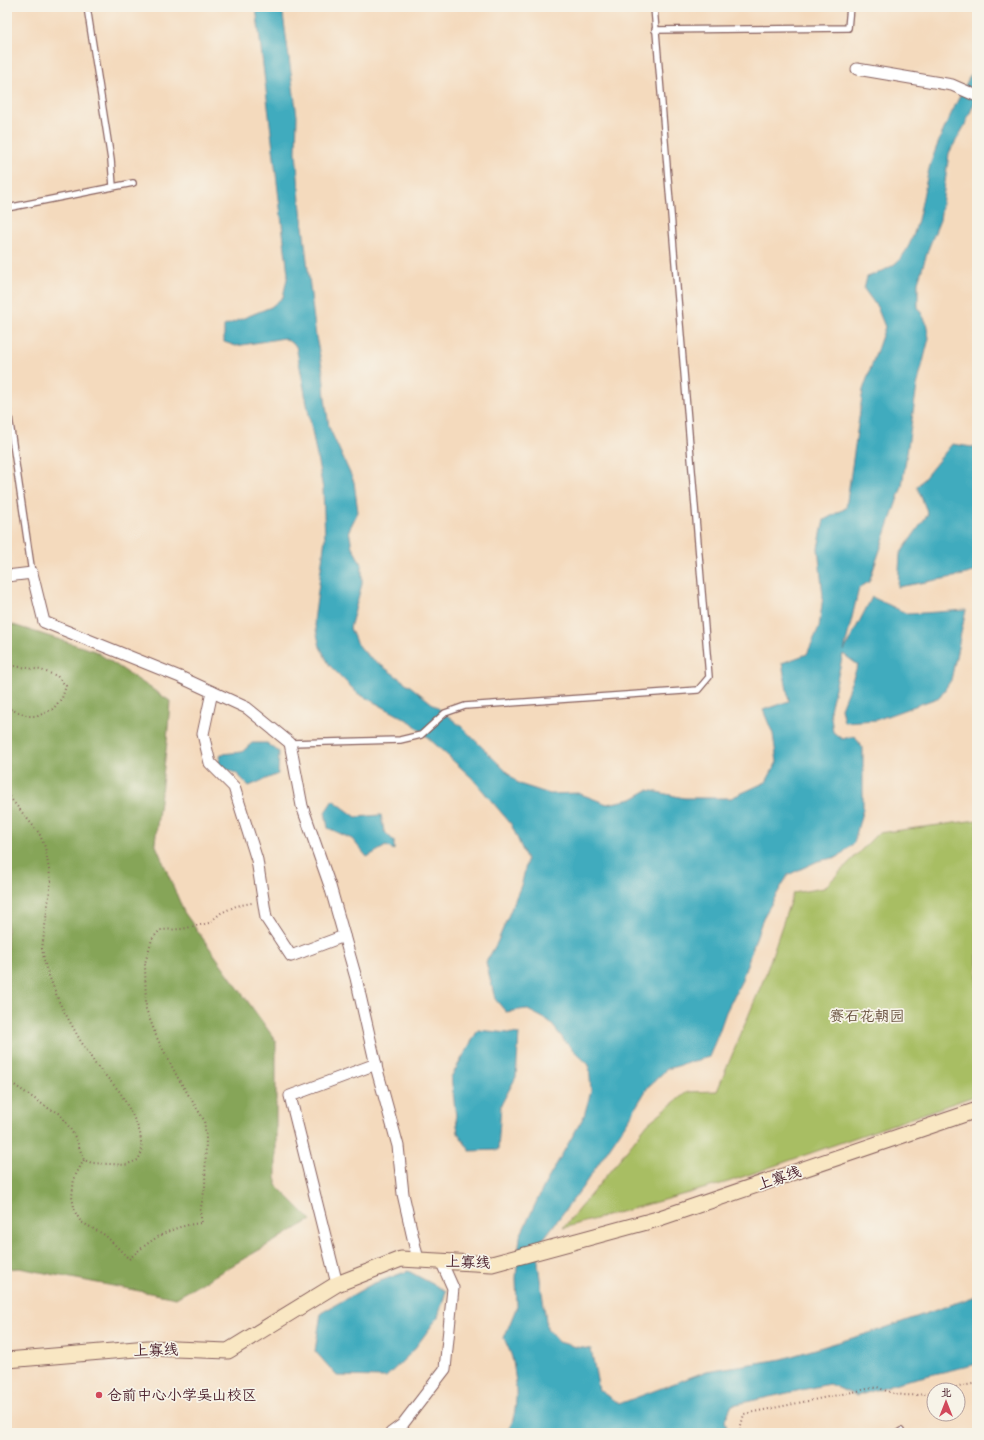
<svg xmlns="http://www.w3.org/2000/svg" width="984" height="1440" viewBox="0 0 984 1440" font-family="'Shantell Sans','LXGW WenKai TC',sans-serif">
<style>
.green{fill:#a8be63;stroke:#796e47}
.forest{fill:#86a559;stroke:#686242}
.water{fill:#3fabbe;stroke:#446574}
.lines{fill:none;stroke-linecap:round;stroke-linejoin:round}
.lane-casing{stroke:#86605e;stroke-width:8}
.street-casing{stroke:#86605e;stroke-width:13}
.secondary-casing{stroke:#86605e;stroke-width:17}
.path{stroke:#86605e;stroke-width:2;stroke-dasharray:1 3;stroke-linecap:butt}
.lane{stroke:#fff;stroke-width:5.5}
.street{stroke:#fff;stroke-width:11}
.secondary{stroke:#f9e7c3;stroke-width:15}
.poi-dot{fill:#d1495b;stroke:#f7f3e8;stroke-width:1.5}
.labels{text-anchor:middle;dominant-baseline:central;stroke-width:3.5;stroke-linejoin:round;paint-order:stroke}
.park-label{font-size:15px;fill:#664f3c;stroke:#f7f3e8}
.street-label{font-size:15px;fill:#4a1f2b;stroke:#f7f3e8}
.poi-label{font-size:15px;fill:#4a1f2b;stroke:#f7f3e8;text-anchor:start}
</style>
<rect width="100%" height="100%" fill="#f7f3e8"/>
<filter id="ink" filterUnits="userSpaceOnUse"><feTurbulence type="fractalNoise" baseFrequency=".025" numOctaves="2"/><feDisplacementMap in="SourceGraphic" scale="8" xChannelSelector="R" yChannelSelector="G"/><feConvolveMatrix kernelMatrix="1 2 1 2 8 2 1 2 1" color-interpolation-filters="sRGB"/></filter>
<filter id="wash" filterUnits="userSpaceOnUse"><feTurbulence type="fractalNoise" baseFrequency=".012" numOctaves="4" result="noise"/><feDisplacementMap in="SourceGraphic" scale="16" xChannelSelector="R" yChannelSelector="G"/><feGaussianBlur stdDeviation="0.9" result="paint"/><feColorMatrix in="noise" values="0 0 0 0 0 0 0 0 0 0 0 0 0 0 0 0 0 1.4 0 .05"/><feComposite in="paint" operator="in"/></filter>
<g filter="url(#wash)">
<rect width="100%" height="100%" fill="#f4dabd"/>
<path class="green" d="M977 820V1095L728 1182 563 1228 606 1176 648 1123 687 1092 717 1091 765 976 793 893 824 888 878 833Z"/>
<path class="forest" d="M7 623 95 651 170 701 167 742 155 843 184 912 276 1041V1185L311 1220 176 1298 19 1268 7 1269Z"/>
<g class="water">
<path d="M256 7H282L297 116 296 152 300 201 316 337 323 371 325 398 329 427 354 482 358 512 349 530 352 547 362 565V584L350 628 356 642 367 655 410 686 462 727 519 784 550 794 578 793 607 804 632 799 648 790 684 798H731L766 782 777 762 773 734 763 710 789 701 782 663 807 654 819 627 823 596 818 548 824 520 846 508 863 390 885 327 877 307 864 289 867 277C878 273 890 269 899 260 920 238 922 191 931 162 943 127 961 94 977 62V96L965 125 949 153 940 220 929 247 918 282V307L926 322 929 338 917 386 902 486 869 582 859 588 844 651 872 597 908 614 966 610 951 680 940 697 876 720 844 722 841 708 858 665 843 654 830 710 833 732 842 739 855 736 863 749V808L854 843 838 857 818 861 788 875 763 918 741 982 726 1012 719 1032 709 1057 667 1069 648 1087 630 1117 582 1188 541 1242 538 1264 547 1328 559 1342 576 1347 591 1349 599 1390 619 1404 707 1371 782 1359 879 1330 976 1296 977 1364 900 1382 857 1396 829 1384 732 1405 725 1420 728 1433H507C519 1414 517 1384 513 1362 512 1354 507 1346 504 1338L517 1306 516 1278 520 1236 545 1184 584 1116 591 1091 589 1065 568 1045 549 1021 526 1009 506 1012 495 999 486 962 497 943 522 883 527 860 511 824 472 778 411 722 357 693 330 666 320 647 314 621 325 539 323 489 296 346 284 338 236 346 224 342V326L271 307 283 297 288 274Z"/>
<path d="M952 444 972 447 977 445V571L959 576 898 587 900 554 928 514 917 487Z"/>
<path d="M252 743H267L279 752 278 774 249 786 237 774 218 765 221 754 242 752Z"/>
<path d="M333 800 356 817 381 815 384 831 394 841V850L386 846 367 857 352 839 328 828 325 812Z"/>
<path d="M478 1030 519 1034 516 1077 501 1105 498 1150 470 1151 458 1133 451 1077Z"/>
<path d="M408 1271 446 1291 438 1317 412 1352 386 1377 337 1376 315 1351 321 1313 372 1284Z"/>
</g>
</g>
<g filter="url(#ink)">
<g class="lines">
<defs>
<g id="lane">
<path d="M87 7 111 160 113 186"/>
<path d="M655 30 848 28 850 7"/>
<path d="M7 208 133 183"/>
<path d="M7 403 32 573"/>
<path d="M290 743 400 740 421 735 445 713 465 706 698 690 709 677 654 7"/>
<path d="M898 1433 901 1431"/>
</g>
<g id="street">
<path d="M857 69 952 85 977 96"/>
<path d="M7 576 32 573 44 622 180 677 247 708 290 743 302 806 330 886 356 978 377 1070 398 1146 403 1194 418 1260"/>
<path d="M212 692 203 734 210 763 234 787 257 860 266 918 291 956 344 936"/>
<path d="M337 1284 290 1096 376 1064"/>
<path d="M391 1433 402 1425 445 1369 453 1288 441 1261"/>
</g>
<path id="secondary" d="M7 1360 148 1348 228 1351 337 1284 401 1259 492 1264 654 1220 977 1110"/>
</defs>
<use href="#lane" class="lane-casing"/>
<use href="#street" class="street-casing"/>
<use href="#secondary" class="secondary-casing"/>
<g class="path">
<path d="M7 665 41 670 57 676 66 686 62 698 53 709 38 716H29L7 708"/>
<path d="M7 794 39 833 45 847 51 881 42 949 46 968 60 1004 80 1040 96 1065 120 1092 131 1112 140 1132 142 1152 138 1160 125 1165 92 1163 84 1160 76 1139 68 1125 59 1113 48 1108 7 1080"/>
<path d="M84 1160 74 1178 72 1197 75 1212 81 1222 105 1235 129 1259C152 1238 171 1226 202 1223L200 1212 205 1187 206 1136 204 1120 178 1078 157 1038 146 1009 145 963 152 939 160 930 182 929 209 923 221 913 236 906 252 903"/>
<path d="M944 1390 977 1383"/>
<path d="M739 1433 744 1414 877 1387C899 1397 911 1397 934 1392"/>
</g>
<use href="#lane" class="lane"/>
<use href="#street" class="street"/>
<use href="#secondary" class="secondary"/>
</g>
</g>
<circle class="poi-dot" cx="99" cy="1395" r="4"/>
<g class="labels">
<g class="park-label">
<text x="867" y="1016">赛石花朝园</text>
</g>
<g class="street-label">
<text transform="translate(779 1178) rotate(-19)">上寡线</text>
<text transform="translate(468 1262) rotate(2)">上寡线</text>
<text transform="translate(156 1350) rotate(-1)">上寡线</text>
</g>
<g class="poi-label">
<text x="107" y="1395">仓前中心小学吴山校区</text>
</g>
</g>
<rect width="984" height="1440" fill="none" stroke="#f7f3e8" stroke-width="24"/>
<g transform="translate(946 1402)"><circle r="19" fill="#f7f3e8" stroke="#b29e9c"/>
<path d="M0-3L7 15L0 10L-7 15Z" fill="#d1495b"/>
<text y="-6" font-size="11" font-weight="bold" text-anchor="middle" fill="#4a1f2b">北</text>
</g>
</svg>
